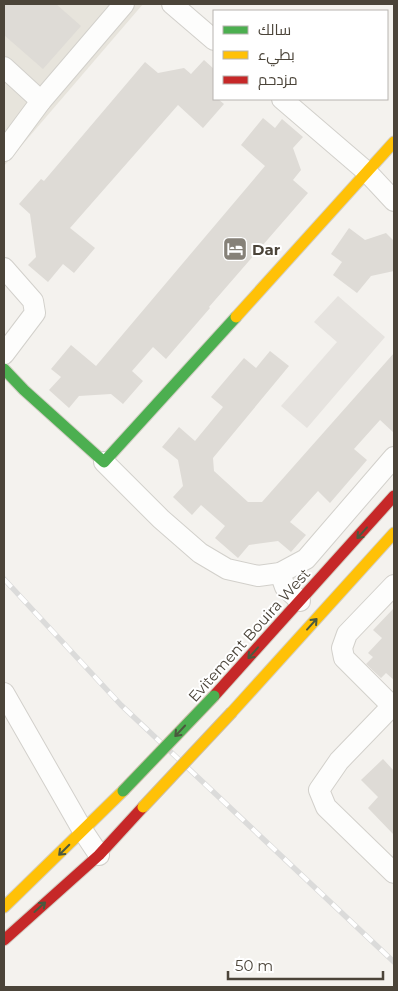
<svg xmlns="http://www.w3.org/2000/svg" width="398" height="991" viewBox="0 0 398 991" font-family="Montserrat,Cairo,sans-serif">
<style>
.residential{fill:#e7e4dc}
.parking{fill:#e6e3df}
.building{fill:#dedbd6}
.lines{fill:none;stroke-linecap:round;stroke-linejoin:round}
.street-casing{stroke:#d2d0cb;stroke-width:22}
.fast-casing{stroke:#d3cfc5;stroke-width:13}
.slow-casing{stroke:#d3cfc5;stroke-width:13}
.jam-casing{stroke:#d3cfc5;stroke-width:13}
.street{stroke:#fdfdfc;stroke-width:20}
.fast{stroke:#4caf50;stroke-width:11}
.slow{stroke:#ffc107;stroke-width:11}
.jam{stroke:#c62828;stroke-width:11}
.rail-casing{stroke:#dbdbda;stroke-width:5.5}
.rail{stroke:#fff;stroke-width:4;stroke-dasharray:11;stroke-linecap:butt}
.fast-bridge-casing{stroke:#ccbfa9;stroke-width:13;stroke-linecap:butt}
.slow-bridge-casing{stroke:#ccbfa9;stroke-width:13;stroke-linecap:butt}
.fast-bridge{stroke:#4caf50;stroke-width:11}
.slow-bridge{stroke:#ffc107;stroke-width:11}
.oneway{stroke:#4b593e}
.labels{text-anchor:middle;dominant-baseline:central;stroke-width:4;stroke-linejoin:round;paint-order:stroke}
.poi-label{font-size:15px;font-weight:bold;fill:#4b4439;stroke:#fff;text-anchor:start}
.street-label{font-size:15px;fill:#4b4439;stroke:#fff}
</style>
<rect width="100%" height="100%" fill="#f4f2ee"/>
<path class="residential" d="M4 4H143L4 166Z"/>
<path class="parking" d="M338 296 385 337 307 428 281 406 337 342 314 322Z"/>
<g class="building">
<path d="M4 4H56L81 26 43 69 4 35Z"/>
<path d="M204 60 214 69V99H218L224 104 203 128 178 105 70 228 95 248 74 273 63 264 48 282 28 265 36 257 30 214 19 204 41 179 44 181 145 62 158 73 184 68 191 74Z"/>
<path d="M263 118 275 128 282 119 303 137 293 148 301 170 293 180 308 193 209 307 210 308 166 359 153 347 132 371 143 381 123 404 111 394 79 396 69 408 49 390 61 377 51 369 71 345 96 366 265 166 241 145Z"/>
<path d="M349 228 365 240 386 233 394 241V271L371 276 357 293 333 275 342 262 331 254Z"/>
<path d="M270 351 289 366 213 458 214 471 248 502H262L394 353V433L380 420 354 449 367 460 330 503 318 491 290 522 306 535 291 552 278 541 249 545 238 558 215 538 225 526 201 505 192 515 173 497 183 486 178 460 162 447 179 427 195 441 223 407 211 397 244 358 256 368Z"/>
<path d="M394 608V680L386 673 381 678 366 664 373 657 368 653 382 638 373 630Z"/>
<path d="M383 759 394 771V835L368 808 378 797 361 780Z"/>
</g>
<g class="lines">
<defs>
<g id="street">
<path d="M172 4 214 40"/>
<path d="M4 67 41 101"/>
<path d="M282 99 367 172 394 201"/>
<path d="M4 151 41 101 124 4"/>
<path d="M4 268 33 301 35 313 4 354"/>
<path d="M104 462 161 519 200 553 227 569 258 576 280 573 306 559 394 457"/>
<path d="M280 573 285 587 300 601"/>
<path d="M394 585 347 634 342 648 344 658 394 708"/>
<path d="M4 693 83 831 99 855"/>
<path d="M392 706 339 761 319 790 326 807 394 873"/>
</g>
<path id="fast" d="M4 369 24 390 104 462 236 317"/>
<g id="slow">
<path d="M236 317 394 142"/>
<path d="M232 712 394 533"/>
<path d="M4 907 123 791"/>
</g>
<g id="jam">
<path d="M214 696 394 496"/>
<path d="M4 940 99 855 143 807"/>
</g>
</defs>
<use href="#street" class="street-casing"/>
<use href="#fast" class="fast-casing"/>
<use href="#slow" class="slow-casing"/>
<use href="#jam" class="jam-casing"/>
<use href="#street" class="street"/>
<use href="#fast" class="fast"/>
<use href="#slow" class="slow"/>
<use href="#jam" class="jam"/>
<defs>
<path id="rail" d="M4 579 121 705 394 962"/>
</defs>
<use href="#rail" class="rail-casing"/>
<use href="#rail" class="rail"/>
<defs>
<path id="fast-bridge" d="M123 791 214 696"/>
<path id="slow-bridge" d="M143 807 232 712"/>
</defs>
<use href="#fast-bridge" class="fast-bridge-casing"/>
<use href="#slow-bridge" class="slow-bridge-casing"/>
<use href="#fast-bridge" class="fast-bridge"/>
<use href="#slow-bridge" class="slow-bridge"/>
</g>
<defs><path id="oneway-shaft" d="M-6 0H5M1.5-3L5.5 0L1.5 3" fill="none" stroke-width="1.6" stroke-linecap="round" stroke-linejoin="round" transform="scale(1.25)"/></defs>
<g class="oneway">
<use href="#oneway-shaft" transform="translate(362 533) rotate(132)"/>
<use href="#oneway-shaft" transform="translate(312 624) rotate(-48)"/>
<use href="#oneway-shaft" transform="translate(253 653) rotate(132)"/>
<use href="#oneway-shaft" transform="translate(180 731) rotate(133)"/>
<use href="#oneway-shaft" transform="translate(64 850) rotate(135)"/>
<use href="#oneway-shaft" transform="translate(40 907) rotate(-42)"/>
</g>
<defs>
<symbol id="hotel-square" viewBox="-11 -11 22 22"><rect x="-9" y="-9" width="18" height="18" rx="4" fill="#868178" stroke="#fff"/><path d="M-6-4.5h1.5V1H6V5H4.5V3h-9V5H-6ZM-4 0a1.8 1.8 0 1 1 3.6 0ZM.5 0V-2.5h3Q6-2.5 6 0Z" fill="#fff"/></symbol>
</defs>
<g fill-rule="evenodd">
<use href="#hotel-square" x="221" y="235" width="28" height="28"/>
</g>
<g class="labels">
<g class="poi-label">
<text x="252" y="249">Dar</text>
</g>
<g class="street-label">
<text transform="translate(249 635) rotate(-48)">Evitement Bouira West</text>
</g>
</g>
<rect width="398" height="991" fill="none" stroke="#4b4439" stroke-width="10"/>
<rect x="213" y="10" width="175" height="90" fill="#ffffff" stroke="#b7b4b0"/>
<rect x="223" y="26" width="25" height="8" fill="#4caf50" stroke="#b7b4b0"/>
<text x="258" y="35" font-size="15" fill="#4b4439">سالك</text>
<rect x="223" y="51" width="25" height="8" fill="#ffc107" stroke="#b7b4b0"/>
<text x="258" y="60" font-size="15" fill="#4b4439">بطيء</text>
<rect x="223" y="76" width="25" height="8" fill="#c62828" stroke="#b7b4b0"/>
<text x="258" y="85" font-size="15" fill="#4b4439">مزدحم</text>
<path d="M228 971v8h155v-8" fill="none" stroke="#4b4439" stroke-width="2.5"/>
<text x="235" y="971" font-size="15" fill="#4b4439" stroke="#ffffff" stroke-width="4" paint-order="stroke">50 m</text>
</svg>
